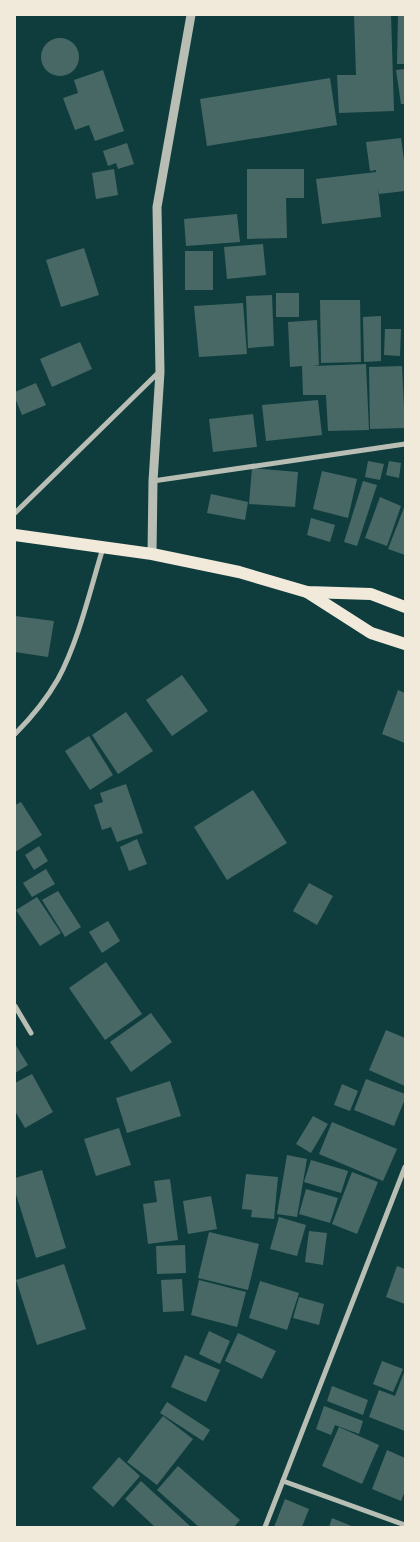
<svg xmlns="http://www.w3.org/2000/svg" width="420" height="1542" viewBox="0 0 420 1542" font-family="Cabin,sans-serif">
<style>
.building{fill:#486865}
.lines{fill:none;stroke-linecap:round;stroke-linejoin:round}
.minor{stroke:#b8beb3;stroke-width:5}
.tertiary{stroke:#b8beb3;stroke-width:9}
.primary{stroke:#f1e9da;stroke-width:12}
</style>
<rect width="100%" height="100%" fill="#0f3d3e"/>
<g class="building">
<path d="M354 15H391L394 111 339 113 337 75H356Z"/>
<path d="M398 15H405V64H397Z"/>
<circle cx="60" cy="57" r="19"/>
<path d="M405 69V104H401L396 70Z"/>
<path d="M103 70 124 131 95 141 89 125 75 130 63 98 78 93 74 80Z"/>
<path d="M330 78 337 125 207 146 200 99Z"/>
<path d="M401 138 405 167V191L379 194 378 188 381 217 322 224 316 179 376 172V170L370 171 366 142Z"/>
<path d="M127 143 134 164 118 169 116 163 108 166 103 151Z"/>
<path d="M114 169 118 195 96 199 92 173Z"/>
<path d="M247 169H304V198H286L287 238 247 239Z"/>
<path d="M237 214 240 242 186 246 184 219Z"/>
<path d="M263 244 266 275 227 279 224 247Z"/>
<path d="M84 248 99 295 61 307 46 260Z"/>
<rect x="185" y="251" width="28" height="39"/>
<rect x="276" y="293" width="23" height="24"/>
<path d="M272 295 274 346 248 348 246 296Z"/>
<path d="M320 300H360L361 362 321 363Z"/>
<path d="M243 303 247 354 199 357 194 306Z"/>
<path d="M381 316V361L364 362 363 317Z"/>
<path d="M317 320 319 365 313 366 366 364 369 430 328 431 326 395H303L302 366 290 367 288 322Z"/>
<path d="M385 329H401L400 356 384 355Z"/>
<path d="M80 342 92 369 52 387 40 359Z"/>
<path d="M402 366 405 428 370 429 369 367Z"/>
<path d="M36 383 46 405 22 415 15 398V392Z"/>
<path d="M318 400 322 435 266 441 262 405Z"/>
<path d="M253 414 257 447 213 452 209 419Z"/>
<path d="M368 461 384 464 380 480 365 477Z"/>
<path d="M389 461 401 463 399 478 386 475Z"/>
<path d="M252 468 298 472 295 507 249 504Z"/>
<path d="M322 471 357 479 348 518 313 509Z"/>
<path d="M363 481 377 485 357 546 344 542Z"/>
<path d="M211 494 248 502 245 520 207 513Z"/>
<path d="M380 497 401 506 387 546 365 538Z"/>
<path d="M405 505V555L388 549Z"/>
<path d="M311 518 335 525 330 542 307 535Z"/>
<path d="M15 616 54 621 48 657 15 652Z"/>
<path d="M182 675 208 711 172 736 146 700Z"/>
<path d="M398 690 405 693V743L382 734Z"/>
<path d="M126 712 153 751 118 774 92 735Z"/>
<path d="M89 736 113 775 90 790 65 751Z"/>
<path d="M126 784 143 833 117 842 111 827 102 830 94 805 103 802 100 793Z"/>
<path d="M253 790 287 843 227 880 194 827Z"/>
<path d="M21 802 42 835 15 852V805Z"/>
<path d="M137 839 147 864 129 871 120 847Z"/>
<path d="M39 846 48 861 34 870 25 855Z"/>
<path d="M46 869 55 884 32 897 23 883Z"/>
<path d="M309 883 333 896 317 925 293 911Z"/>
<path d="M58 891 81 927 65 937 42 900Z"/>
<path d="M37 897 61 933 40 946 16 910Z"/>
<path d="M108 921 120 941 102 953 89 932Z"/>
<path d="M106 962 142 1014 105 1040 69 988Z"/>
<path d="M151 1013 172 1042 131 1072 110 1042Z"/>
<path d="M386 1030 405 1038V1086L369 1070Z"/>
<path d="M15 1044 28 1065 15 1073Z"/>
<path d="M32 1074 53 1112 25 1128 15 1111V1083Z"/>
<path d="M366 1079 405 1094V1099L394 1126 354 1110Z"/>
<path d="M170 1081 181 1116 127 1133 116 1098Z"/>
<path d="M342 1084 358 1091 350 1111 334 1105Z"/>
<path d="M313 1116 328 1124 311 1153 296 1144Z"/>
<path d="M332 1122 397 1149 383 1181 319 1154Z"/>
<path d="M119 1128 131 1165 96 1176 84 1139Z"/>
<path d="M287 1155 307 1159 297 1217 277 1214Z"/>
<path d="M311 1160 348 1171 341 1193 304 1182Z"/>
<path d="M42 1170 66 1248 36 1258 15 1191V1178Z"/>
<path d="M352 1172 378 1182 357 1234 332 1224Z"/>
<path d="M246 1174 278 1177 274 1219 251 1217 252 1210 242 1209Z"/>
<path d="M170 1179 178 1240 148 1244 143 1204 157 1202 154 1181Z"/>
<path d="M306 1189 338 1198 330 1223 299 1214Z"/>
<path d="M211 1196 217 1229 188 1234 183 1201Z"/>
<path d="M279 1217 306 1225 297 1256 270 1249Z"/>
<path d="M309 1231 327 1233 323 1265 305 1262Z"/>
<path d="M209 1232 259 1244 248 1290 198 1278Z"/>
<path d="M185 1245 186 1273 157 1274 156 1246Z"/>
<path d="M64 1264 86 1329 37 1345 16 1280Z"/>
<path d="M397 1266 405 1269V1304L386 1297Z"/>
<path d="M182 1279 184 1311 163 1312 161 1280Z"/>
<path d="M199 1280 246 1292 237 1327 191 1315Z"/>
<path d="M260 1281 299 1293 287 1330 249 1318Z"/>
<path d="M299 1297 324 1304 319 1325 293 1318Z"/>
<path d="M209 1331 230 1341 220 1364 199 1354Z"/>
<path d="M238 1333 276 1351 262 1379 225 1361Z"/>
<path d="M185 1355 220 1370 206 1402 171 1387Z"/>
<path d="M382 1361 403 1369 393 1392 373 1384Z"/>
<path d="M405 1370V1431L369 1417 379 1390 395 1396Z"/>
<path d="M332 1386 368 1400 363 1415 327 1401Z"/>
<path d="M167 1402 210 1430 203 1441 160 1413Z"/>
<path d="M324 1406 363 1421 359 1434 335 1425 331 1435 316 1429Z"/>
<path d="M163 1416 193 1439 157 1485 127 1462Z"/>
<path d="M339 1427 379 1445 362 1484 322 1466Z"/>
<path d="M387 1450 405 1458V1491L401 1501 372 1489Z"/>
<path d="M119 1457 140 1476 113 1507 92 1488Z"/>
<path d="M178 1466 240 1520 234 1527H199L157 1490Z"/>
<path d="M141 1481 191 1527H155L125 1499Z"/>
<path d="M285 1499 309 1509 302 1527H274Z"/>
<path d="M332 1518 354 1527H329Z"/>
</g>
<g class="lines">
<g class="minor">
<path d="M153 481 405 444"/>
<path d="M15 513 159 372"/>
<path d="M15 734C31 718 46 700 58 679 79 640 90 590 103 548"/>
<path d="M15 1006 31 1033"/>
<path d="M283 1481 405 1525"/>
<path d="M265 1527 405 1167"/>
</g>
<path class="tertiary" d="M152 554 153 481 160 372 157 207 191 15"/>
<g class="primary">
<path d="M15 535 152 554 239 572 307 592 371 594 405 607"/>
<path d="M307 592 371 633 405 644"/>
</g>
</g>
<rect width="420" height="1542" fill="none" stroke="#f1e9da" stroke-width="32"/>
</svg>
